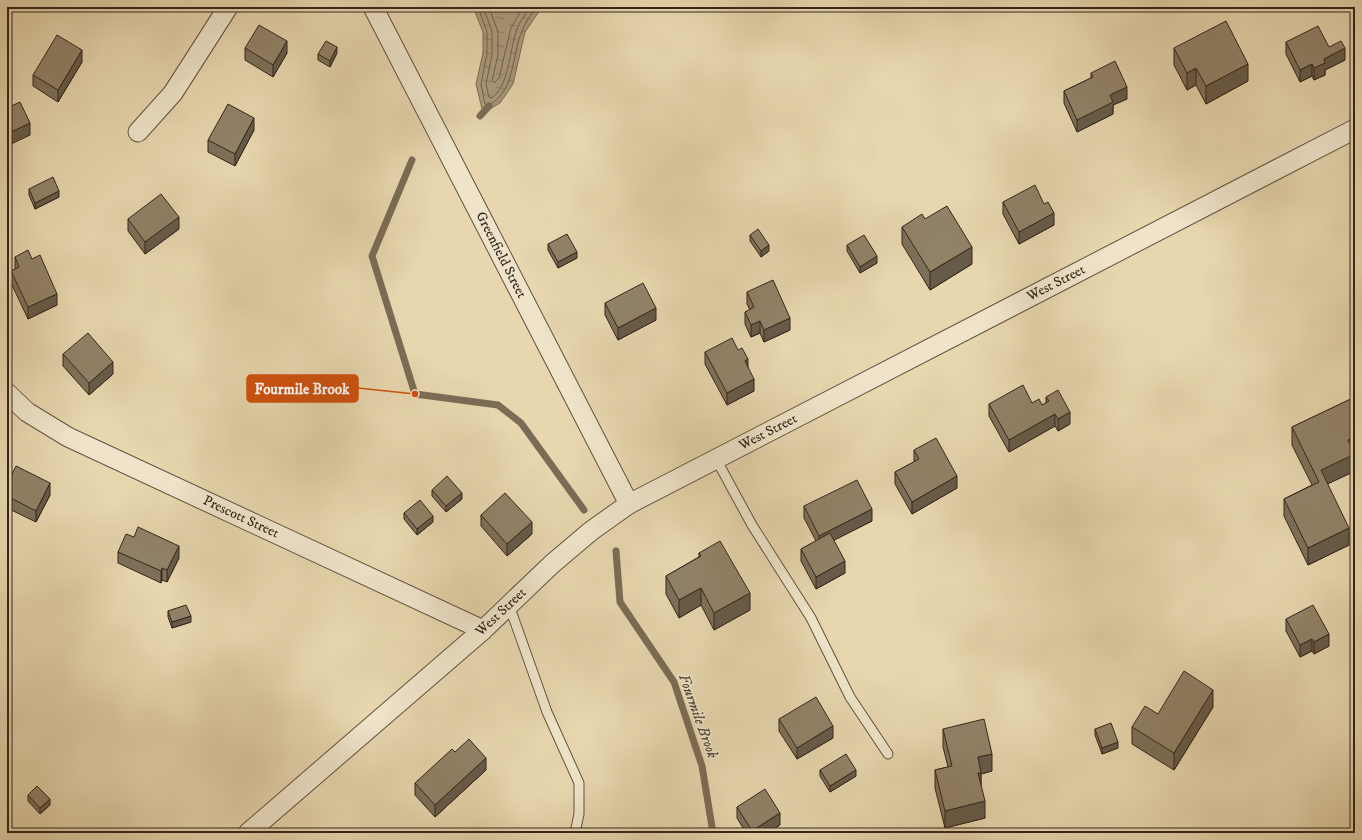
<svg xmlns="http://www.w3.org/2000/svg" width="1362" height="840" viewBox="0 0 1362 840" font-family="'IM FELL DW Pica',serif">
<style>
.water{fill:url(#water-ripples);stroke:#7b6c56}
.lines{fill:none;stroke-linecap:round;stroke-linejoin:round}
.shore{stroke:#6f604c;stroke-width:1}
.stream{stroke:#7b6c56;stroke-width:7}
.lane-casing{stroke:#615240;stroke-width:11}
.street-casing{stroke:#615240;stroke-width:21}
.lane{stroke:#efe4ca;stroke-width:9}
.street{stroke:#efe4ca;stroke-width:19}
.wall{fill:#7d7059;stroke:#34261c}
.shaded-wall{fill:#665b49;stroke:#34261c}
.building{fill:#918268;stroke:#34261c}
.labels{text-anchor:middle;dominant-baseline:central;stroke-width:3;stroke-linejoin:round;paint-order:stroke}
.street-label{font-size:14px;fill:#34261c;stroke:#efe4ca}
.water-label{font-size:15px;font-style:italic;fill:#574939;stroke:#efe4ca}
.leader{fill:none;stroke:#cd510e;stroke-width:1.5}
.callout-dot{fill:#cd510e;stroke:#efe4ca;stroke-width:1.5}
.callout{fill:#cd510e;stroke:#cd510e;stroke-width:1.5}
.callout-label{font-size:15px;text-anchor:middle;font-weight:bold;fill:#fff}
</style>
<defs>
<pattern id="water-ripples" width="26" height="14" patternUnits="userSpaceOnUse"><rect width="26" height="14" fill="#aa9a7c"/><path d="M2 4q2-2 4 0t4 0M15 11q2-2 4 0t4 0" fill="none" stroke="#8b7d65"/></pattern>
</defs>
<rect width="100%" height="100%" fill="#e7d6ae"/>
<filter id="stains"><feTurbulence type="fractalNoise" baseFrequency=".005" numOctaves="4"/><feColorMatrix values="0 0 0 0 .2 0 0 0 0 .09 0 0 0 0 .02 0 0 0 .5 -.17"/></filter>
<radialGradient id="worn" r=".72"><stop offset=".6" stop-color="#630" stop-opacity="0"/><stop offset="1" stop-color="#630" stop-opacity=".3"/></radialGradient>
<path class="water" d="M473 7H542L525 32 513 84 500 103 483 113 476 84 483 53V32Z"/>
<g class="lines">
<g class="shore">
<path d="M478 7 487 32V54L481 84 485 104 487 106C516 92 511 56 522 31 525 22 532 14 536 7"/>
<path d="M483 7 492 31V54L486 84 489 97 491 98C509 89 510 46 517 29 520 21 526 14 530 7"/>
<path d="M489 7 498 32V55L492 81 494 83 499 78 511 28 523 7"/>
</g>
<g class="stream">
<path d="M480 116 489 106"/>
<path d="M412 160 372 256 415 394 498 405 521 423 584 510"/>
<path d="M616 551 620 602 674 682 702 766 713 833"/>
</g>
<defs>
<g id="lane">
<path d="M716 459 752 525 811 618 850 697 888 754"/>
<path d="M509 605 547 712 579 783V814L575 833"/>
</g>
<g id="street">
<path d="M373 7 629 504"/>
<path d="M138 132 173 93 228 7"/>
<path d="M7 393 27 412 68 437 483 630"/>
<path d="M248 833 483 630 552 564 591 531 629 504 1355 129"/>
</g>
</defs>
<use href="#lane" class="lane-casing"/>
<use href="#street" class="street-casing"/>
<use href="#lane" class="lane"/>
<use href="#street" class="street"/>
</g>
<g class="wall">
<path d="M1286 42 1329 47 1345 60 1325 70V75L1314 80 1312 76 1300 82 1286 54Z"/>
<path d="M245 48 287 53 273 77 245 60Z"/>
<path d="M1174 48 1248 81 1206 104 1196 85 1187 90 1174 65Z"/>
<path d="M337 53 330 67 318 60V54Z"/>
<path d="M82 62 58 102 33 86V75Z"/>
<path d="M1091 73 1127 99 1113 105V114L1077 132 1064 103V91L1091 78Z"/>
<path d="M254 130 235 166 208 152V140Z"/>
<path d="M29 189 59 197 35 209 29 195Z"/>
<path d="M1003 202 1044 204 1054 225 1019 244 1003 214Z"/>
<path d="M128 219 179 229 145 254 128 231Z"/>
<path d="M925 219 972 264 930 290 902 244V227Z"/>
<path d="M750 235 769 251 761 257 750 241Z"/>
<path d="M548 244 577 258 558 268 548 250Z"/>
<path d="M847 245 877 263 860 273 847 251Z"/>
<path d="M15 257 32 259 57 305 28 319 11 283V271L15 269Z"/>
<path d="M747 292 790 330 764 342 760 333 751 337 745 324V312L750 310 747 304Z"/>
<path d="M605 303 656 320 618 340 605 315Z"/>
<path d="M738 350 754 391 727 405 705 364V352Z"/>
<path d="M63 354 113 374 89 395 63 366Z"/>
<path d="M1046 397 1070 424 1058 431 1055 426 1009 452 989 416V404L1032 403 1042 405 1046 403Z"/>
<path d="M1355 397V471L1327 484 1349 545 1308 565 1284 516V499L1312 485 1292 445V427Z"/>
<path d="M914 450 957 488 912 514 895 484V472L914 462Z"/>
<path d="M7 476 50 495 36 522 7 508Z"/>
<path d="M432 490 462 499 446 512 432 496Z"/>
<path d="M804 506 872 521 833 540 845 573 816 589 801 561V549L816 541 804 518Z"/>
<path d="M404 513 433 522 417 535 404 519Z"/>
<path d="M481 515 532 534 507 556 481 526Z"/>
<path d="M134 537 179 558 167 582 162 580 161 583 118 563V552Z"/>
<path d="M699 553 750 610 714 630 701 605 679 618 666 594V576L699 557Z"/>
<path d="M168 611 191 622 172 628 168 617Z"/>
<path d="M1286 619 1329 646 1314 654 1312 651 1300 657 1286 631Z"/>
<path d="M1213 707 1174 770 1132 744V727L1158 714Z"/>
<path d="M779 719 833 738 797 759 779 731Z"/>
<path d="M943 729 992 771 981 774V788L985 818 945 828 935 788V770L948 767 943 747Z"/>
<path d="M1095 729 1118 748 1102 754 1095 735Z"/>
<path d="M455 752 486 770 435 817 415 795V783Z"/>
<path d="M820 770 856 776 830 792 820 776Z"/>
<path d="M28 795 50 805 40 814 28 801Z"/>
<path d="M737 807 780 825 767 833H746L737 818Z"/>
</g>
<g class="shaded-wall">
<path d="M287 41V53L273 77V65Z"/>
<path d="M337 47V53L330 67V61Z"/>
<path d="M1345 48V60L1325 70V75L1314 80V68L1324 59Z"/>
<path d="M82 50V62L58 102V90Z"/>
<path d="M1248 64V81L1206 104V86Z"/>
<path d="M1312 64V76L1300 82V70Z"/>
<path d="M1196 68V85L1187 90V73Z"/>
<path d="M1127 87V99L1113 105V114L1077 132V120L1110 95Z"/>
<path d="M254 118V130L235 166V154Z"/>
<path d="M30 123V135L7 146V134Z"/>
<path d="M59 191V197L35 209V203Z"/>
<path d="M1054 213V225L1019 244V232Z"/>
<path d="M179 217V229L145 254V242Z"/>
<path d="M769 245V251L761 257V251Z"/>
<path d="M972 247V264L930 290V272Z"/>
<path d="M577 252V258L558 268V262Z"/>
<path d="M877 256V263L860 273V267Z"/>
<path d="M57 294V305L28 319V307Z"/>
<path d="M656 308V320L618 340V328Z"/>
<path d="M790 318V330L764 342V330Z"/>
<path d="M760 321V333L751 337V325Z"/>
<path d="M748 359V371L745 361Z"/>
<path d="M113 362V374L89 395V383Z"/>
<path d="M754 379V391L727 405V393Z"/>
<path d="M1070 412V424L1058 431V419Z"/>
<path d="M1055 414V426L1009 452V440Z"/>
<path d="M1355 436V471L1321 487V470L1348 440Z"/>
<path d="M957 476V488L912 514V502Z"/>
<path d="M50 483V495L36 522V511Z"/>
<path d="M462 493V499L446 512V506Z"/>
<path d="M872 509V521L819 548V536Z"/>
<path d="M433 516V522L417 535V529Z"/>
<path d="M532 522V534L507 556V544Z"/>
<path d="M1349 528V545L1308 565V548Z"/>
<path d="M179 546V558L167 582V570Z"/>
<path d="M845 561V573L816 589V577Z"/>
<path d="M162 568V580L161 583V571Z"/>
<path d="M701 588V605L679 618V600Z"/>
<path d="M750 593V610L714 630V613Z"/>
<path d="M191 616V622L172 628V622Z"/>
<path d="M1329 634V646L1314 654V642Z"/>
<path d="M1312 639V651L1300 657V645Z"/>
<path d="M1213 690V707L1174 770V753Z"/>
<path d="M833 726V738L797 759V748Z"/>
<path d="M1118 742V748L1102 754V748Z"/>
<path d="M992 754V771L981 774V790L978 791V757Z"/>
<path d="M486 758V770L435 817V805Z"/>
<path d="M856 770V776L830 792V786Z"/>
<path d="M50 799V805L40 814V808Z"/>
<path d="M985 801V818L945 828V811Z"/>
<path d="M780 813V825L767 833H752V831Z"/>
</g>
<g class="building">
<path d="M1226 21 1248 64 1206 86 1196 68 1187 73 1174 48Z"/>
<path d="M259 25 287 41 273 65 245 48Z"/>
<path d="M1318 26 1329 47 1341 41 1345 48 1324 59 1325 63 1314 68 1312 64 1300 70 1286 42Z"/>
<path d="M57 35 82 50 58 90 33 75Z"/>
<path d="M326 41 337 47 330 61 318 54Z"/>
<path d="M1115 61 1127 87 1110 95 1113 102 1077 120 1064 91 1093 77 1091 73Z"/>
<path d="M20 102 30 123 7 134V108Z"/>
<path d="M228 104 254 118 235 154 208 140Z"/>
<path d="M53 177 59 191 35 203 29 189Z"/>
<path d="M1035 185 1044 204 1048 202 1054 213 1019 232 1003 202Z"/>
<path d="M161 194 179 217 145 242 128 219Z"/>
<path d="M947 206 972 247 930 272 902 227 922 214 925 219Z"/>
<path d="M758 229 769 245 761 251 750 235Z"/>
<path d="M567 234 577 252 558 262 548 244Z"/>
<path d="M864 235 877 256 860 267 847 245Z"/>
<path d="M28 250 32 259 40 255 57 294 28 307 11 271 19 267 15 257Z"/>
<path d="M773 280 790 318 764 330 760 321 751 325 745 312 754 307 747 292Z"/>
<path d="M643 283 656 308 618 328 605 303Z"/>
<path d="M88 333 113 362 89 383 63 354Z"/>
<path d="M732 338 738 350 742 348 748 359 745 361 754 379 727 393 705 352Z"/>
<path d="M1023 385 1032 403 1039 399 1042 405 1049 401 1046 397 1058 390 1070 412 1058 419 1055 414 1009 440 989 404Z"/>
<path d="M1355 397V436L1348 440 1355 454 1321 470 1349 528 1308 548 1284 499 1319 482 1292 427Z"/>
<path d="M936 438 957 476 912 502 895 472 919 459 914 450Z"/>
<path d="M16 466 50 483 36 511 7 496V476L10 478Z"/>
<path d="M447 476 462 493 446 506 432 490Z"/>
<path d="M857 480 872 509 819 536 804 506Z"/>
<path d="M505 493 532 522 507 544 481 515Z"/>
<path d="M420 500 433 516 417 529 404 513Z"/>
<path d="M138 527 179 546 167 570 162 568 161 571 118 552 126 534 134 537Z"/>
<path d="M830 533 845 561 816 577 801 549Z"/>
<path d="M720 541 750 593 714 613 701 588 679 600 666 576 701 556 699 553Z"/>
<path d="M186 605 191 616 172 622 168 611Z"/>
<path d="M1313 605 1329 634 1314 642 1312 639 1300 645 1286 619Z"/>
<path d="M1184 671 1213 690 1174 753 1132 727 1145 706 1158 714Z"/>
<path d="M816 697 833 726 797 748 779 719Z"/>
<path d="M984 719 992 754 978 757 981 773H978L985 801 945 811 935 770 952 766 943 729Z"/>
<path d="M1111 723 1118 742 1102 748 1095 729Z"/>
<path d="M469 739 486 758 435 805 415 783 452 749 455 752Z"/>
<path d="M846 754 856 770 830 786 820 770Z"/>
<path d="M37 786 50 799 40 808 28 795Z"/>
<path d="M765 789 780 813 752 831 737 807Z"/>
</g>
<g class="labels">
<g class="street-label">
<text transform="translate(501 255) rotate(63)">Greenfield Street</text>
<text transform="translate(1056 283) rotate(-27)">West Street</text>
<text transform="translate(768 432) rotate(-27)">West Street</text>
<text transform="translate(241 517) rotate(25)">Prescott Street</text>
<text transform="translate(501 612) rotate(-43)">West Street</text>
</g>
<g class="water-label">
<text transform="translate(698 716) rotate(70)">Fourmile Brook</text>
</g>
</g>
<path class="leader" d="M415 394L358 388"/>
<circle class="callout-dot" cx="415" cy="394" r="4"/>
<rect class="callout" x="247" y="375" width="111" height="27" rx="4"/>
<g class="callout-label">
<text x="302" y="394">Fourmile Brook</text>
</g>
<rect width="1362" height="840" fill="none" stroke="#e7d6ae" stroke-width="24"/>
<rect x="8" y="8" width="1346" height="824" fill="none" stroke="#34261c" stroke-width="2"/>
<rect x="12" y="12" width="1338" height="816" fill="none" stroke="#34261c"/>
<rect width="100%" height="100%" filter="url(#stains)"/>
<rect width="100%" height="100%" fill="url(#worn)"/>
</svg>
